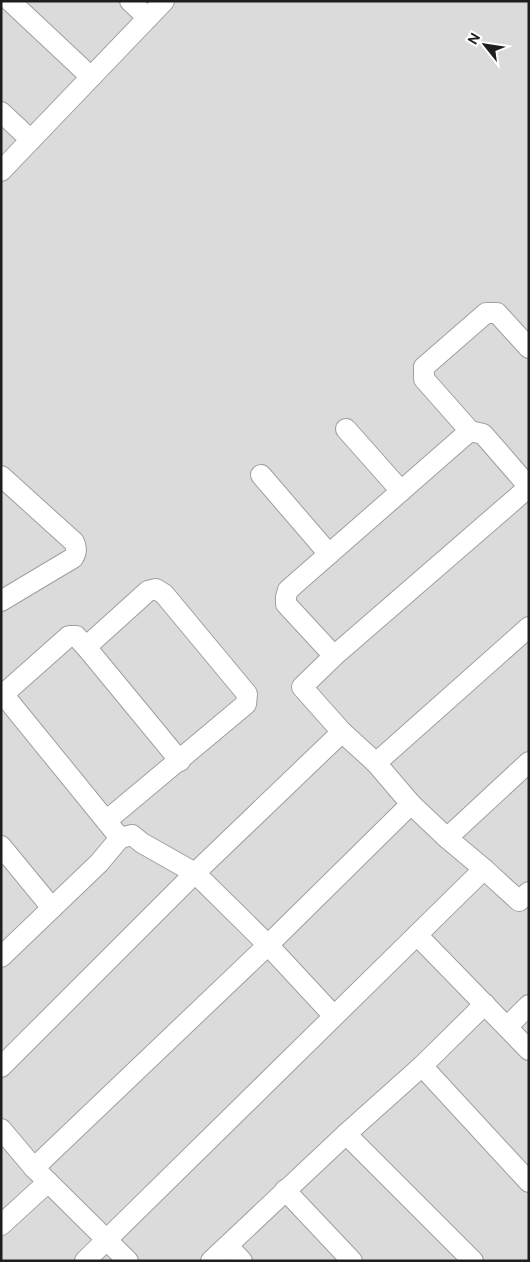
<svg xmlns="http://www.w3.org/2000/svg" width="530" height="1262" viewBox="0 0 530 1262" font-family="'DM Sans',sans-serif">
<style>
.residential{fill:#dbdbdb}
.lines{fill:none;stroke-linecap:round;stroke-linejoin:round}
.street-casing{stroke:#9f9f9f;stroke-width:22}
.street{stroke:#fff;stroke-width:20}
</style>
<rect width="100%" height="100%" fill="#eeece4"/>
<rect class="residential" x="1" y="1" width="528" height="1260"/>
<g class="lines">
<defs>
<g id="street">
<path d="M10 1 91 77"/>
<path d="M130 1 148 18"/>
<path d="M1 112 31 140"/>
<path d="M1 171 164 1"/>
<path d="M346 429 401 491"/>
<path d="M470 431 424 379V367L486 313H497L529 348"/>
<path d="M261 475 329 554"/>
<path d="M1 476 74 542C77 548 77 552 73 558L1 601"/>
<path d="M86 647 180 761"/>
<path d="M334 656 286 604V597L288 590 464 436 470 431 483 434 529 487"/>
<path d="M376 763 529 627"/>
<path d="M106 821 246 704 247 694 164 594 156 589 148 591 86 647 76 636H69L7 691V699L120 838"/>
<path d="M447 838 529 762"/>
<path d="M1 846 52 908"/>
<path d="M484 869 519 901 529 892"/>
<path d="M417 935 529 1050"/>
<path d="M1 957 99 863 120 838 132 835 142 843 195 873 268 945 333 1015"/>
<path d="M507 1027 529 1005"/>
<path d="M422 1066 529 1182"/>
<path d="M1 1067 195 873 342 732"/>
<path d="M1 1129 34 1168 128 1261"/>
<path d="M346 1134 473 1261"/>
<path d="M34 1168 268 945 411 804"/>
<path d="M285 1190 352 1261"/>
<path d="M1 1225 48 1182"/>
<path d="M228 1246 242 1261"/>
<path d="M85 1261 484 869 447 838 411 804 376 763 342 732 302 687 334 656 529 487"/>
<path d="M211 1261 346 1134 422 1066 485 1004"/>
</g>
</defs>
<use href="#street" class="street-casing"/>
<use href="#street" class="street"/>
</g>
<rect width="530" height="1262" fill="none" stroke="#1e1e1e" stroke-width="5"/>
<g transform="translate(485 45) rotate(300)" stroke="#ffffff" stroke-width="4" paint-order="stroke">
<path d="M0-4L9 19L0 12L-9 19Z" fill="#1e1e1e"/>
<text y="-8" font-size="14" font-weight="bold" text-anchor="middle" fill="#1e1e1e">N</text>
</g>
</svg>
